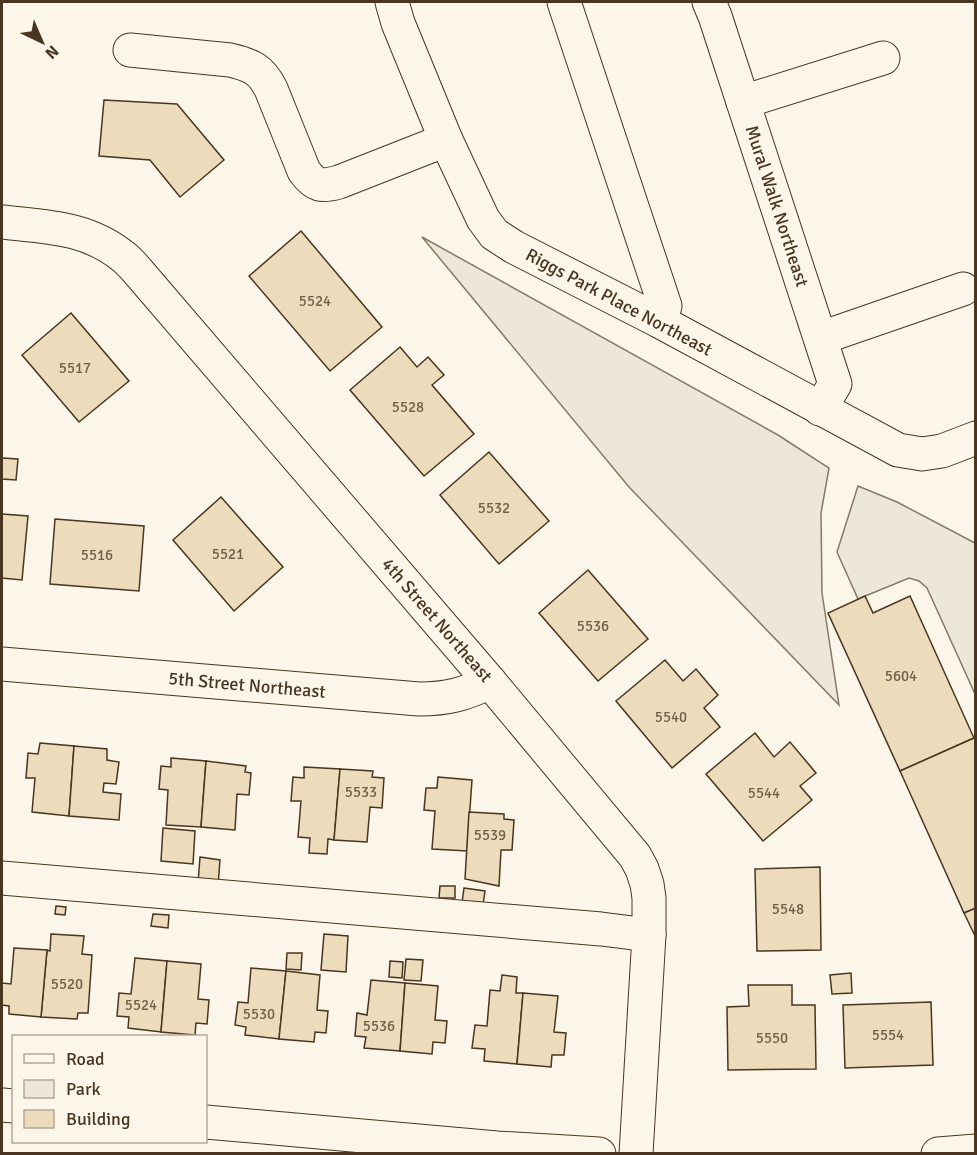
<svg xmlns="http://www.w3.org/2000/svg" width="977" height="1155" viewBox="0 0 977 1155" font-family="Signika,sans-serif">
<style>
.green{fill:#ede6d9;stroke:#887966;stroke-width:1.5}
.parking{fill:#ede7d9;stroke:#887966;stroke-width:1.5}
.building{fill:#ecdcbc;stroke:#4a3520;stroke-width:1.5}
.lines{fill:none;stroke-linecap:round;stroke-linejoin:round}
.minor-casing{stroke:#4a3520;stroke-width:35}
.minor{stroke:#fbf6e9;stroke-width:33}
.labels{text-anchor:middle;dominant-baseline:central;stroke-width:4.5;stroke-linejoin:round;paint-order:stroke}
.number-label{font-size:15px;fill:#725f47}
.street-label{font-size:18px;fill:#4a3520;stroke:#fbf6e9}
</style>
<rect width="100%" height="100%" fill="#fbf6e9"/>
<path class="green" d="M422 237 778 435 829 468 821 513 822 593 839 705 629 487Z"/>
<path class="parking" d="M858 486 897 502 975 543V694L927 588 919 581 909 578 858 599 837 552Z"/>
<g class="building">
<path d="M104 100 177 104 224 160 180 197 150 160 99 156Z"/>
<path d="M301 231 382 327 330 371 249 276Z"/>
<path d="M71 313 129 381 79 422 22 355Z"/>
<path d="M400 347 417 367 428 357 444 375 432 385 474 434 424 476 350 390Z"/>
<path d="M489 452 549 521 499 564 440 495Z"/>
<path d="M2 458 18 459 16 480 2 479Z"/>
<path d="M221 497 283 567 234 611 173 540Z"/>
<path d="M2 514 28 516 22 580 2 578Z"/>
<path d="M55 519 144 526 139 591 50 584Z"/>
<path d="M588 570 648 639 598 681 539 613Z"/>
<path d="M865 596 873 613 910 596 974 738 900 771 828 613Z"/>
<path d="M665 660 683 681 696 669 718 695 704 708 720 727 672 768 616 701Z"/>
<path d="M755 733 774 757 790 742 816 773 800 786 812 800 763 841 706 774Z"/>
<path d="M974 738 976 740V908L964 913 900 771Z"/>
<path d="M40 743 74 746 69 816 32 812 35 778H26L28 753 38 754Z"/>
<path d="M74 746 107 749V760L119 762 116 784 104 783 103 792 121 794 119 820 69 816Z"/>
<path d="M171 758 206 761 201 827 166 825 168 790 159 789 161 766 171 767Z"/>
<path d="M206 761 246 766 245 772 251 773 249 795 237 794 235 830 201 827Z"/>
<path d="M304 767 340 769 334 840 328 839 327 854 309 853 310 838 298 837 301 801H291L293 777 304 778Z"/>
<path d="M340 769 373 771 372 777 384 778 382 808 370 807 367 842 334 840Z"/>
<path d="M438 777 472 780 467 851 432 849 435 811 424 810 426 788H437Z"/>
<path d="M469 812 504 814V819L514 820 512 850H501L499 886 465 879Z"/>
<path d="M163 828 195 831 193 864 161 861Z"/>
<path d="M200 857 220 860 218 886 198 883Z"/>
<path d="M820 867 821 950 757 951 755 869Z"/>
<path d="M440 886H455V898H439Z"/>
<path d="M464 888 485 891 483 905 462 903Z"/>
<path d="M56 906 66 907 65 915 55 914Z"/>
<path d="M976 908V938L964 913Z"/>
<path d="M153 914 169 915 168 928 151 926Z"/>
<path d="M51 934 84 936 82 954 92 955 88 1013H78L77 1019 41 1017 47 950 50 951Z"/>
<path d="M324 934 348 936 346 972 321 970Z"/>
<path d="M14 948 47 950 41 1017 9 1014V1006L2 1005V983L11 984Z"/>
<path d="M287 953H302L301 970 286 969Z"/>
<path d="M135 958 167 961 161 1032 128 1028 129 1017 117 1016 119 993 131 994Z"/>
<path d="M406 959 423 960 421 981 404 980Z"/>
<path d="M167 961 201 964 198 999 209 1000 207 1024 196 1023 195 1035 161 1032Z"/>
<path d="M390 961 403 962 402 978 389 977Z"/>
<path d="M251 968 286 971 279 1039 245 1035 246 1027 235 1025 238 1002 248 1003Z"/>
<path d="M286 971 320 975 317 1010 328 1011 326 1033 315 1032 314 1042 279 1039Z"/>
<path d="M851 973 852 993 832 994 830 975Z"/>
<path d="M502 975 517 977 516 993H523L517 1064 484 1061 485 1049 472 1048 475 1025 487 1026 490 990 500 991Z"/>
<path d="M371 980 405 983 400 1051 364 1048 366 1037 355 1036 357 1013 367 1015Z"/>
<path d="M405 983 438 986 435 1020 447 1021 445 1043 433 1042 432 1054 400 1051Z"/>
<path d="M748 985H792V1005H815L816 1069 728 1070 727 1007 749 1006Z"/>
<path d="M523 993 558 996 554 1032 566 1033 564 1055H552L551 1067 517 1064Z"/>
<path d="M931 1002 933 1065 845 1068 843 1005Z"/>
</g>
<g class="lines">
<defs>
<g id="minor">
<path d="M392 2 398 23 446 140 483 219 494 234 514 247 659 321 898 450 922 454 942 451 976 438"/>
<path d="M564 2 665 306 659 321"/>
<path d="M709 2 715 16 835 384 820 409"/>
<path d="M130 50 230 60C251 65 261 69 271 89L304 171C315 186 321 187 339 182L446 140"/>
<path d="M743 102 883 58"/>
<path d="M2 222C47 227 88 227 125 258 131 263 136 269 141 275L490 682 635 856 642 869 647 884 649 898V935L636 1154"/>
<path d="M821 338 963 289"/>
<path d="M2 664 419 699C448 699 465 694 490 682"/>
<path d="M2 878 601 929 649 935"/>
<path d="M2 1105 14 1106"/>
<path d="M206 1122 497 1148 599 1154"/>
<path d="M938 1154 976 1151"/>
</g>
</defs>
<use href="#minor" class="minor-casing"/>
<use href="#minor" class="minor"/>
</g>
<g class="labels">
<g class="number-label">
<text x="315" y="301">5524</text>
<text x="75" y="368">5517</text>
<text x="408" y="407">5528</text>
<text x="494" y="508">5532</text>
<text x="228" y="554">5521</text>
<text x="97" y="555">5516</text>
<text x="593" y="626">5536</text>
<text x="901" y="676">5604</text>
<text x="671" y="717">5540</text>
<text x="361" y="792">5533</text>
<text x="764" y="793">5544</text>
<text x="490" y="835">5539</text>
<text x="788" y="909">5548</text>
<text x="67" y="984">5520</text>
<text x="141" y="1005">5524</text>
<text x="259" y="1014">5530</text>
<text x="379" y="1026">5536</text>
<text x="888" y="1035">5554</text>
<text x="772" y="1038">5550</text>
</g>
<g class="street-label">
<text transform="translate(777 206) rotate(72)">Mural Walk Northeast</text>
<text transform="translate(619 302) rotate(28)">Riggs Park Place Northeast</text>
<text transform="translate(437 620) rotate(49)">4th Street Northeast</text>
<text transform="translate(247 685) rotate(5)">5th Street Northeast</text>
</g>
</g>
<rect width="977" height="1155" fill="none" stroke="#4a3520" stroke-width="6"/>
<rect x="12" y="1035" width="195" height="108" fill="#fbf6e9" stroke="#b4a999" stroke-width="1.5"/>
<rect x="24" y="1054" width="30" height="9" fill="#fbf6e9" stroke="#b4a999" stroke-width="1.5"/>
<text x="66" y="1065" font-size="18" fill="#4a3520">Road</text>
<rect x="24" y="1080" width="30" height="18" fill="#ede6d9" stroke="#b4a999" stroke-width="1.5"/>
<text x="66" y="1095" font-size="18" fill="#4a3520">Park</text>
<rect x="24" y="1110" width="30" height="18" fill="#ecdcbc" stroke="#b4a999" stroke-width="1.5"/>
<text x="66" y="1125" font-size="18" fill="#4a3520">Building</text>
<g transform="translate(42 42) rotate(136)" stroke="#fbf6e9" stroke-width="4.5" paint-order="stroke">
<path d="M0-4.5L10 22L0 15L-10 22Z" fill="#4a3520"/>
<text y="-9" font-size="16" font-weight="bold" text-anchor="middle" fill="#4a3520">N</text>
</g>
</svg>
